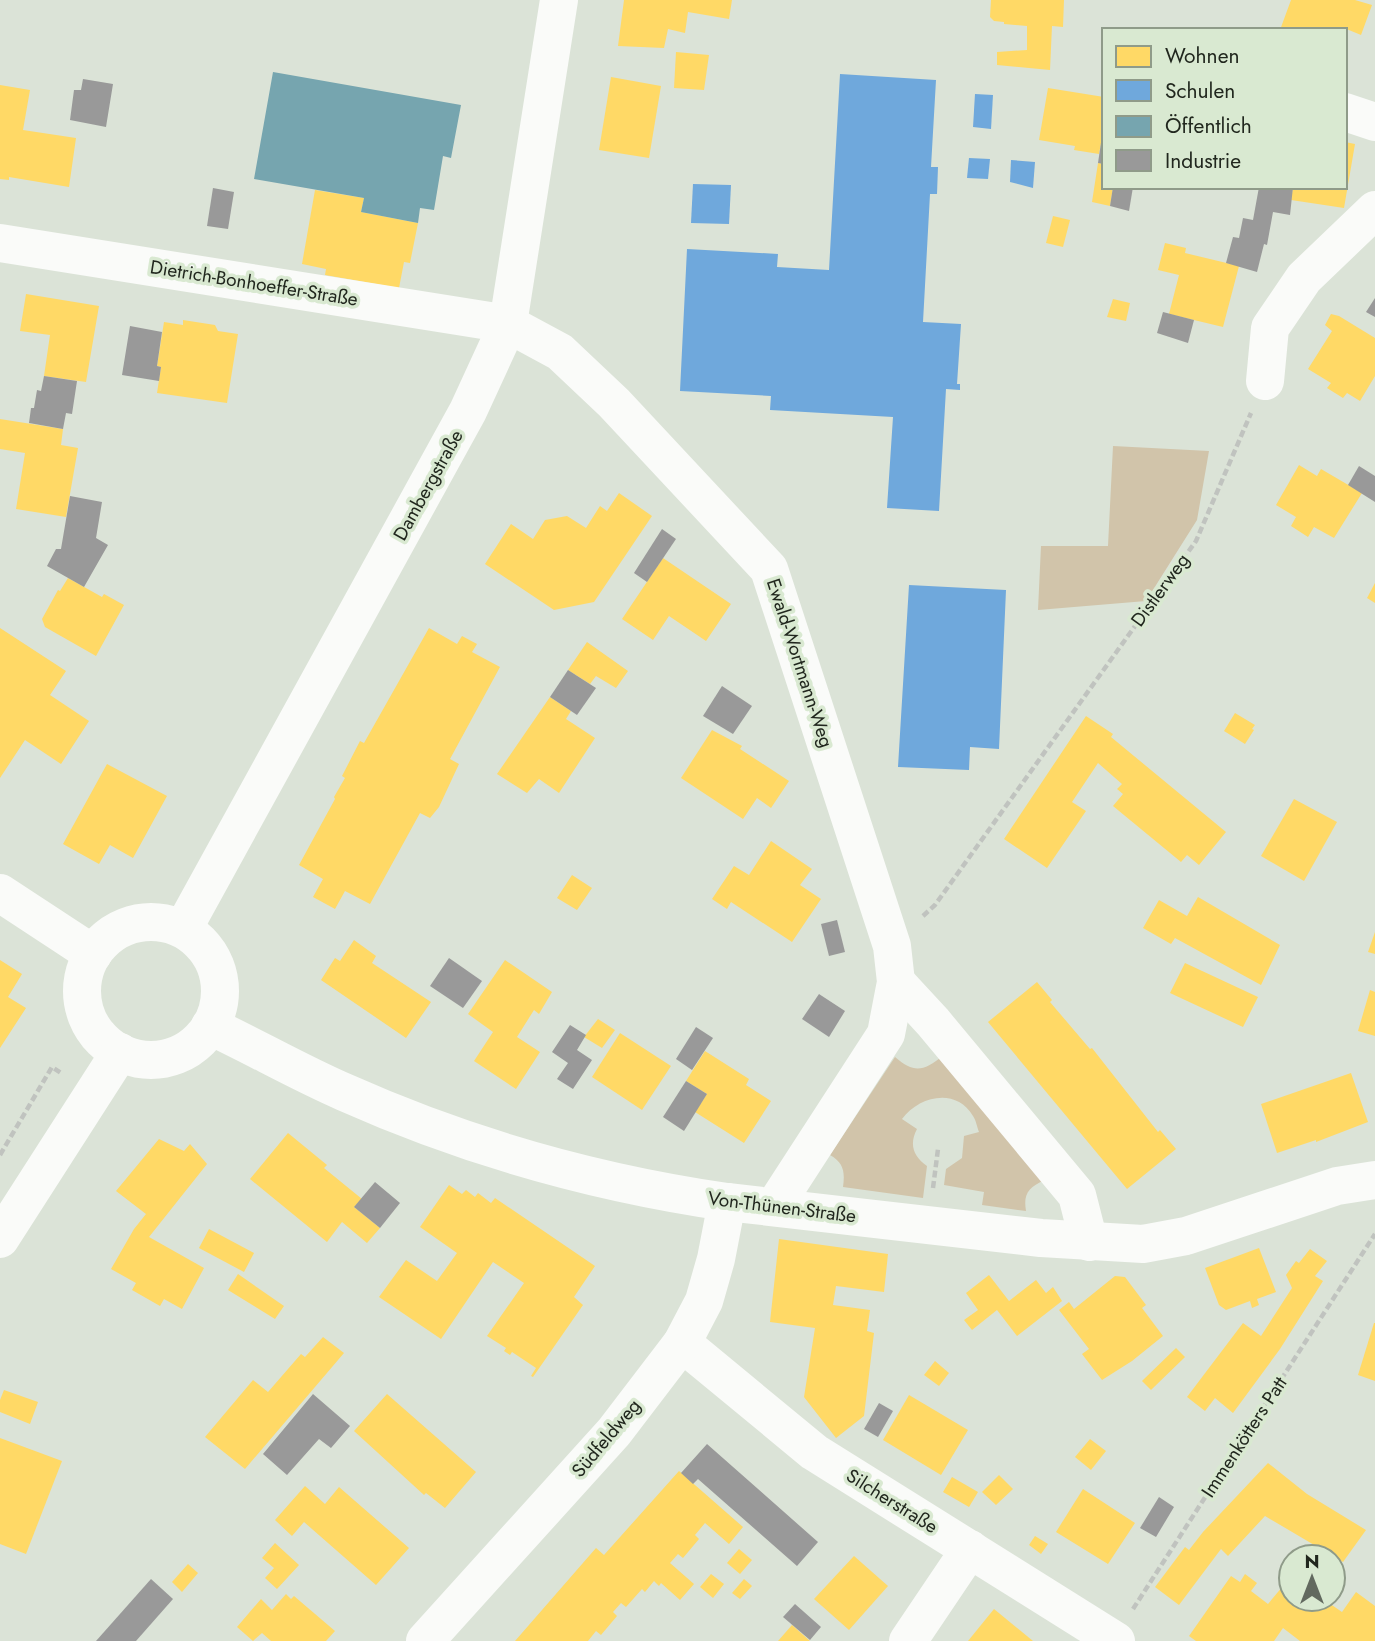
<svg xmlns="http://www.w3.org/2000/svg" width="1375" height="1641" viewBox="0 0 1375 1641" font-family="Jost,sans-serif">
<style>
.green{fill:#d1c4aa}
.homes{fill:#ffd966}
.schools{fill:#6fa8dc}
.public{fill:#76a5af}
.industry{fill:#999}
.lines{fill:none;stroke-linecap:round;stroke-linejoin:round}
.path{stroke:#c0c3bf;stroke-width:4.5;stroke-dasharray:7 3.5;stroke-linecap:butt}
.street{stroke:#fafbf9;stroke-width:38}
.labels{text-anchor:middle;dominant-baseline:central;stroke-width:7;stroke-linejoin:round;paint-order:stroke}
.street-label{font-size:19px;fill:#21271e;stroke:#d9e9d1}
</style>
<rect width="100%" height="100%" fill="#dbe3d7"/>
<g class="green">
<path d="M1113 446 1209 451 1197 520 1146 601 1038 610 1041 546H1108Z"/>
<path d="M943 1056 1044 1180C1029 1188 1023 1193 1026 1211L982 1205 984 1192 944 1185 946 1169 962 1158 964 1136 979 1132C977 1127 976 1120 973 1116 956 1087 919 1096 902 1119L917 1129C909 1144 913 1156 927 1166L923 1198 843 1187C845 1172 844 1163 830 1155L895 1057C915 1074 923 1071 943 1056Z"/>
</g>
<g class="homes">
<path d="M624 0H732L729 19 688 12 685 33 668 29 664 48 618 46Z"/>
<path d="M991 0H1064L1063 27 1052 26 1050 70 997 65V52L1027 50V26L1004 24V22L994 21 990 17Z"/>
<path d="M1291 0H1355L1372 5 1361 35 1344 28 1280 30Z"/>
<path d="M676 52 709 55 704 90 674 88Z"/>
<path d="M611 77 661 86 649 158 599 150Z"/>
<path d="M0 85 30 90 23 130 76 138 69 187 9 177V180L0 179Z"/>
<path d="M1048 88 1104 97V127L1099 154 1074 150 1075 146 1039 140Z"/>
<path d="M1345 142 1355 144 1344 208 1291 200 1293 187H1345Z"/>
<path d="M1098 163 1104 164V187H1113L1110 206 1092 202Z"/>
<path d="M315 190 364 198 361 212 418 223 410 263 404 262 399 288 325 275 326 269 302 264Z"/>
<path d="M1053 216 1070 220 1063 247 1046 243Z"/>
<path d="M1165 243 1186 248 1185 253 1239 266 1223 327 1169 314 1179 275 1158 270Z"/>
<path d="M26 294 99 306 86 382 44 376 50 335 20 331Z"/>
<path d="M1113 299 1130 303 1126 321 1107 317Z"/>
<path d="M1331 314 1339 316 1375 338V376L1360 401 1347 393 1343 398 1327 388 1331 383 1308 369 1332 331 1325 325Z"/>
<path d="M183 320 215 325 218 331 238 334 227 403 157 393 161 367 157 366 164 322 183 325Z"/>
<path d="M0 419 63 429 61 445 78 448 66 517 16 509 25 453 0 449Z"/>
<path d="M1299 465 1317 476 1321 469 1362 493 1334 538 1314 527 1308 537 1291 526 1296 517 1276 505Z"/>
<path d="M619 493 652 516 594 602 554 610 485 564 511 524 533 539 545 520 567 516 586 528 600 506 607 511Z"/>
<path d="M663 558 731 604 706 641 669 616 653 640 622 619Z"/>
<path d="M68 578 102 597 104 594 124 605 96 656 45 627 42 619 58 590 60 591Z"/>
<path d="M1375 583V603L1367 598Z"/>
<path d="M0 628 66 671 50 695 89 721 61 764 25 740 0 778Z"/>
<path d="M429 628 457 644 462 636 477 644 472 652 500 667 450 759 459 764 439 807 430 818 420 813 370 904 345 891 335 909 313 897 323 879 299 865 335 799 334 797 345 778 342 776 360 741 364 743Z"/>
<path d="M587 642 628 671 616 688 596 676 590 684 568 670Z"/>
<path d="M550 697 571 711 566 719 595 738 559 793 539 779 527 793 497 774Z"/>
<path d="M1235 713 1255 725 1252 729 1254 730 1245 744 1224 731Z"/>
<path d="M1086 716 1113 734 1111 737 1226 832 1199 865 1187 855 1181 862 1113 806 1123 794 1117 789 1122 784 1098 763 1072 802 1086 811 1047 868 1004 839Z"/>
<path d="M712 730 742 746 740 749 789 781 771 808 757 798 743 819 681 778Z"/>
<path d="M107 764 167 796 133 858 110 845 99 864 63 844Z"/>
<path d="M1294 799 1337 822 1304 881 1261 856Z"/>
<path d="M771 841 812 869 800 885 821 899 792 942 731 902 727 909 712 899 734 866 749 875Z"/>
<path d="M572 875 592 888 577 910 557 898Z"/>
<path d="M1198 897 1280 945 1261 985 1175 938 1171 944 1143 928 1159 900 1187 916Z"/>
<path d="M1375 932V954L1368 952Z"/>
<path d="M354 940 376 956 372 963 431 1002 406 1038 321 980 335 958 340 961Z"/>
<path d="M0 960 22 974 8 997 26 1008 0 1048Z"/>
<path d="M505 960 552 992 539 1014 534 1010 517 1037 540 1052 516 1089 474 1061 493 1032 468 1014Z"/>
<path d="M1185 963 1258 997 1243 1027 1170 993Z"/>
<path d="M1037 982 1052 1000 1050 1002 1090 1049 1092 1048 1158 1132 1160 1130 1176 1149 1127 1189 988 1022Z"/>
<path d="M1370 990 1375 992V1036L1358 1031Z"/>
<path d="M598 1019 615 1030 602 1048 584 1037Z"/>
<path d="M620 1033 671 1066 642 1110 592 1077Z"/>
<path d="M705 1051 749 1079 746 1085 771 1101 744 1143 695 1112 707 1094 686 1081Z"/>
<path d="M1351 1073 1368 1122 1316 1142V1140L1277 1153 1261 1104Z"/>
<path d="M288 1133 327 1165 324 1168 362 1199 354 1207 380 1228 367 1243 342 1222 327 1242 250 1179Z"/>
<path d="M159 1139 184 1151 190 1144 207 1164 149 1237 204 1268 182 1309 164 1299 160 1306 132 1290 136 1283 111 1269 134 1229 146 1214 116 1191Z"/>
<path d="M449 1185 462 1194 466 1190 475 1197 478 1193 491 1203 495 1198 595 1266 574 1297 583 1305 533 1377 531 1376 536 1368 512 1352 510 1355 504 1351 506 1348 487 1336 524 1283 493 1262 441 1339 379 1297 406 1260 437 1281 457 1253 420 1227Z"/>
<path d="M209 1229 254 1253 244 1272 199 1248Z"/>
<path d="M779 1239 888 1254 884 1292 836 1286 833 1305 870 1310 867 1331 874 1333 864 1416 836 1438 804 1397 815 1328 770 1322Z"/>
<path d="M1259 1248 1276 1292 1257 1299 1259 1305 1252 1308 1250 1301 1226 1310 1219 1305 1205 1268Z"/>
<path d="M1310 1249 1327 1261 1315 1276 1323 1281 1280 1349 1233 1413 1215 1398 1205 1411 1187 1397 1243 1323 1261 1336 1292 1288 1286 1275 1296 1261 1299 1263Z"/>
<path d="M238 1274 284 1306 275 1319 228 1290Z"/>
<path d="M989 1275 1009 1301 1036 1280 1046 1293 1053 1287 1062 1301 1017 1336 997 1310 972 1330 964 1320 978 1310 966 1293Z"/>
<path d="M1115 1276 1125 1277 1146 1305 1142 1308 1163 1336 1132 1361 1102 1380 1082 1354 1089 1349 1059 1310 1069 1302 1074 1309Z"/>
<path d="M1374 1323H1375V1381L1358 1375Z"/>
<path d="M323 1337 344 1353 245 1469 205 1437 253 1380 268 1392 301 1354 305 1357Z"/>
<path d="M1176 1348 1185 1357 1151 1390 1142 1381Z"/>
<path d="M935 1361 949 1373 939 1386 924 1375Z"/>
<path d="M4 1390 38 1402 30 1424 0 1412V1400Z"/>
<path d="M387 1394 476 1472 445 1508 426 1493 424 1495 354 1431Z"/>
<path d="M909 1395 968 1430 941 1475 883 1440Z"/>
<path d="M0 1438 62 1461 26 1554 0 1544Z"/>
<path d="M1090 1439 1106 1451 1091 1470 1075 1457Z"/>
<path d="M1268 1463 1307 1494 1366 1530 1343 1562 1265 1516 1228 1556 1221 1549 1179 1605 1155 1587 1185 1547 1189 1550 1203 1532Z"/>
<path d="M679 1471 743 1527 729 1544 705 1523 695 1535 699 1539 683 1558 678 1554 670 1563 694 1584 680 1600 661 1583 659 1586 654 1581 645 1592 642 1589 626 1607 621 1603 613 1612 617 1616 601 1635 596 1631 588 1641H515L596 1548 604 1555Z"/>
<path d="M999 1475 1013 1489 996 1505 982 1492Z"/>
<path d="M952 1477 978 1492 969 1507 943 1492Z"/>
<path d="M305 1486 325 1504 339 1487 409 1548 376 1585 304 1522 292 1536 275 1520Z"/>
<path d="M1083 1489 1135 1523 1108 1564 1056 1532Z"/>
<path d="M1035 1536 1048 1544 1041 1554 1029 1545Z"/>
<path d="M275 1543 299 1565 277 1589 265 1578 274 1568 262 1558Z"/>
<path d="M739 1549 752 1560 740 1574 727 1563Z"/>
<path d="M854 1556 888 1586 849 1630 814 1599Z"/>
<path d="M188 1564 198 1573 182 1592 172 1582Z"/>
<path d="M711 1574 724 1584 713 1598 700 1587Z"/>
<path d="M1245 1574 1257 1583 1251 1591 1268 1604 1288 1580 1291 1582V1599H1323L1342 1612 1356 1592 1375 1606V1641H1300L1283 1628 1274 1641H1196L1189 1636 1231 1576 1240 1582Z"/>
<path d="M744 1579 752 1586 740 1599 732 1593Z"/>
<path d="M286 1594 291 1599 294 1596 335 1631 326 1641H271L262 1633 253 1641 237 1627 261 1599 272 1610Z"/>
<path d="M994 1609 1033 1641H968Z"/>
<path d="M792 1625 810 1641H778Z"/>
</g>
<g class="schools">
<path d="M840 74 936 80 931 167H938L937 194H930L923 322 961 324 957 384H960V390L946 389 939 511 887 508 893 417 770 410 771 396 680 391 687 249 778 254 777 267 829 270Z"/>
<path d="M975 94 993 95 991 129 973 127Z"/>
<path d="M969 158 990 159 988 179 967 178Z"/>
<path d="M1011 160 1035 162 1033 188 1010 182Z"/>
<path d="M693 184 731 185 729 224 691 223Z"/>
<path d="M909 585 1006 590 999 749 970 747 969 770 898 767Z"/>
</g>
<path class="public" d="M273 72 461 105 451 158 443 156 434 210 420 208 418 223 361 212 364 198 254 179Z"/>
<g class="industry">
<path d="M83 79 113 84 106 127 70 120 74 90H81Z"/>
<path d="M1102 136H1104V164L1098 163Z"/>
<path d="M1113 187H1133L1129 211 1110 206Z"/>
<path d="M1259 187H1293L1290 215 1273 212 1267 245 1264 244 1257 272 1226 263 1233 237 1239 238 1243 218 1253 220Z"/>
<path d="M213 188 234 192 228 229 207 226Z"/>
<path d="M1375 298V317L1366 312Z"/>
<path d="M1163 312 1194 320 1188 343 1157 333Z"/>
<path d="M130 326 162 332 157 366 161 367 159 381 122 375Z"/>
<path d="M44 376 77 381 72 414 66 413 63 429 29 423 31 408H34L37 390 41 391Z"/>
<path d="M1359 466 1375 476V502L1348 485Z"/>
<path d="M70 496 102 502 96 538 108 545 84 587 47 566 56 549H61Z"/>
<path d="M662 529 676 539 647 582 634 573Z"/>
<path d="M568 670 596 688 577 715 550 697Z"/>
<path d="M722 686 752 706 733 734 703 716Z"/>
<path d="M837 920 845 952 829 956 821 924Z"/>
<path d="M449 958 482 981 463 1008 430 986Z"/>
<path d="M819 994 845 1011 829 1037 802 1019Z"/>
<path d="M570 1025 586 1035 577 1050 592 1060 573 1089 557 1079 568 1063 552 1052Z"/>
<path d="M696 1027 713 1038 692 1070 676 1059Z"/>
<path d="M686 1081 707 1094 684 1131 663 1117Z"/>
<path d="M375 1182 400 1203 380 1228 354 1207Z"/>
<path d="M313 1394 350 1426 331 1448 319 1439 287 1475 263 1454Z"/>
<path d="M879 1403 893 1411 878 1437 864 1429Z"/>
<path d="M707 1444 818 1542 797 1566 698 1479 693 1484 681 1473Z"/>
<path d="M1159 1497 1174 1507 1156 1537 1140 1528Z"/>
<path d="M151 1579 173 1599 136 1641H96Z"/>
<path d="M795 1604 821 1627 810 1640 783 1617Z"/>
</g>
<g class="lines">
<g class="path">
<path d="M923 916 935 905 1196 541 1251 413"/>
<path d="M0 1155 52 1067 61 1073"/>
<path d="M933 1188 938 1149"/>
<path d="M1133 1609 1375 1234"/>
</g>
<g class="street">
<path d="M1345 112 1375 122"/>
<path d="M0 243 508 324 560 352 614 403 769 569 892 946 896 982 886 1034 774 1207"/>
<path d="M1265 381 1270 328 1304 278 1375 210"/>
<path d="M0 893 93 954"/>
<circle cx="151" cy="991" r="69"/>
<path d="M183 929 468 411 508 324 559 0"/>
<path d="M896 982 933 1022 1077 1195 1089 1242"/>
<path d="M210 1026C255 1047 298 1072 344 1092 465 1146 596 1183 727 1202L1041 1238 1143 1244 1186 1236 1337 1186 1375 1180"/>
<path d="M0 1239 120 1052"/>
<path d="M682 1343 814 1452 1116 1641"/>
<path d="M425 1641 614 1432 682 1343 704 1301 716 1259 727 1202"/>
<path d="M908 1641 970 1549"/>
</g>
</g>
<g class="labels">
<g class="street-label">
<text transform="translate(254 283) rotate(9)">Dietrich-Bonhoeffer-Straße</text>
<text transform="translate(428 485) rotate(-61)">Dambergstraße</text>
<text transform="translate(1160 590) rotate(-54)">Distlerweg</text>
<text transform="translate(800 663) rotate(72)">Ewald-Wortmann-Weg</text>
<text transform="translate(782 1207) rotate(7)">Von-Thünen-Straße</text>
<text transform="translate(1244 1437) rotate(-57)">Immenkötters Patt</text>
<text transform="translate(606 1438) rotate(-50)">Südfeldweg</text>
<text transform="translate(892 1501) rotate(32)">Silcherstraße</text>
</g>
</g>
<rect x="1102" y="28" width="245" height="161" fill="#d9e9d1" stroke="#8f9b89" stroke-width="2"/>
<rect x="1116" y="46" width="35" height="21" fill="#ffd966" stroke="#8f9b89" stroke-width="2"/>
<text x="1165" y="63" font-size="21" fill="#21271e">Wohnen</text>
<rect x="1116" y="80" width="35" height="21" fill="#6fa8dc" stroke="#8f9b89" stroke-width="2"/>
<text x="1165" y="98" font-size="21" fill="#21271e">Schulen</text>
<rect x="1116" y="116" width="35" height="21" fill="#76a5af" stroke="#8f9b89" stroke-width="2"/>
<text x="1165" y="133" font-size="21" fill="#21271e">Öffentlich</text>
<rect x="1116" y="150" width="35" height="21" fill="#999999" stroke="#8f9b89" stroke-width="2"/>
<text x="1165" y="168" font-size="21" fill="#21271e">Industrie</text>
<g transform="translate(1312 1578)"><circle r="33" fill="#d9e9d1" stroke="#8f9b89" stroke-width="2"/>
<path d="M0-5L12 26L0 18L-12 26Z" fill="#62695f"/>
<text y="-10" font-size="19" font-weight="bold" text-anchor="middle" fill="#21271e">N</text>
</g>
</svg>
